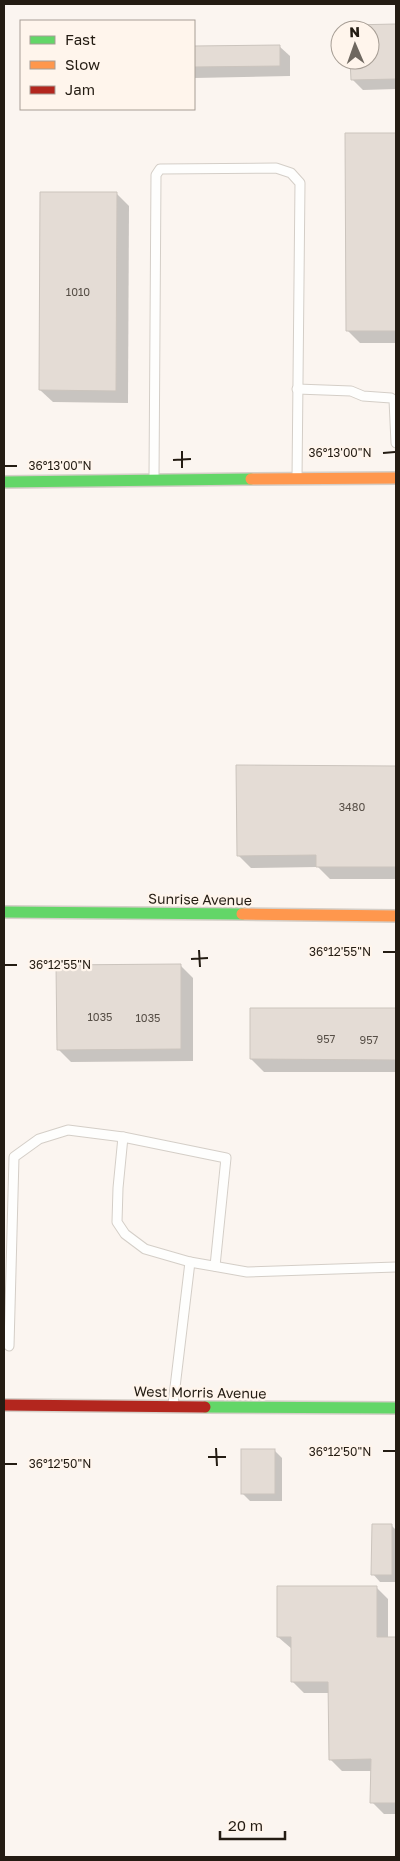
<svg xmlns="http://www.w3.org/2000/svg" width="400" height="1861" viewBox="0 0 400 1861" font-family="'Golos Text',sans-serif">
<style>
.shadow{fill:#0003}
.building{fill:#e4dcd5;stroke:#cbc4bd}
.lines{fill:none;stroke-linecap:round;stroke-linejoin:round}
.lane-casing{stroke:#d4cec7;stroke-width:11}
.fast-casing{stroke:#d4cec7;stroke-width:14}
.slow-casing{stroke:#d4cec7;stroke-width:14}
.jam-casing{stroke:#d4cec7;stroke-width:14}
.lane{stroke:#fefefd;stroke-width:9}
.fast{stroke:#63d668;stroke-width:11}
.slow{stroke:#ff974d;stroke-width:11}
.jam{stroke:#b3261e;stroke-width:11}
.ticks{fill:none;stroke:#241c13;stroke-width:2}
.labels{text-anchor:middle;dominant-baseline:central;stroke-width:4.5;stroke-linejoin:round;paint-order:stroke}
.number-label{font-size:11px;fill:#564e46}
.street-label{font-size:14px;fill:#241c13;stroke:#fff5ec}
.ticks-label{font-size:12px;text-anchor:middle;fill:#241c13;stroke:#fff5ec;stroke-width:4.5;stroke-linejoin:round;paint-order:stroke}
</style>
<rect width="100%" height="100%" fill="#fbf5f0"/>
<g class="shadow">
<path d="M396 25V89L363 90 352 79V60H370V30H351V26Z"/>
<path d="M279 46 290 56V76L194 78V47Z"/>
<path d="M396 134V343H360L347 330 346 135Z"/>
<path d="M116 193 129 206 128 403 53 402 40 390Z"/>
<path d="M237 767H396V879H330L318 867 251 868 238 855Z"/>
<path d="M180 965 193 978V1061L71 1062 58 1049Z"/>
<path d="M252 1010H396V1072H264L251 1059Z"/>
<path d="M274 1450 282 1458V1501H250L242 1493Z"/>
<path d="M392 1526 396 1530V1582H380L373 1574Z"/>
<path d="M376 1587 388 1599V1638H396V1814H384L372 1802V1771H342L330 1759V1693H304L292 1681V1649L278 1637Z"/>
</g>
<g class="building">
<path d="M396 24V79L351 80 350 60H370V30H350V25Z"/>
<path d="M280 45V66L194 67V46Z"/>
<path d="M345 133H396V331H346Z"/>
<path d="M40 192H117L116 391 39 390Z"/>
<path d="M236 765 396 766V867H316V855L237 856Z"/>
<path d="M181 964V1049L57 1050 56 965Z"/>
<path d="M250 1008H396V1060L250 1059Z"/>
<rect x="241" y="1449" width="34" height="45"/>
<path d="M372 1524H392V1575H371Z"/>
<path d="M277 1586H377V1637H396V1803H370L371 1759 329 1760 328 1682H291V1637H277Z"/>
</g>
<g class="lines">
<defs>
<g id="lane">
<path d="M297 389 351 391 363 396 391 398 394 400 396 443"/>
<path d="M154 479 156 175 160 169 276 168 291 173 300 183 297 479"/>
<path d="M123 1137 226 1158 215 1266"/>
<path d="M9 1346 14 1157 39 1139 68 1130 123 1137 118 1188 117 1222 125 1234 145 1249 190 1262 247 1272 396 1267"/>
<path d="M173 1404 190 1262"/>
</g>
<g id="fast">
<path d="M4 482 251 479"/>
<path d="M4 912 242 914"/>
<path d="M205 1407 396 1408"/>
</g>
<g id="slow">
<path d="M251 479 396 478"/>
<path d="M242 914 396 916"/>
</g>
<path id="jam" d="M4 1405 205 1407"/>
</defs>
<use href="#lane" class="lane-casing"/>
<use href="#fast" class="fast-casing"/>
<use href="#slow" class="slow-casing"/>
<use href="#jam" class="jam-casing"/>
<use href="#lane" class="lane"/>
<use href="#fast" class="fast"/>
<use href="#slow" class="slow"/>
<use href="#jam" class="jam"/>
</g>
<path class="ticks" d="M182 451V468M383 453 395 452M173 460 191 459M5 466H17M199 950 200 967M383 952H395M191 959 208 958M5 965H17M216 1448 217 1466M383 1451H395M208 1457H226M5 1464H17"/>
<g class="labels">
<g class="number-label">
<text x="78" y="291">1010</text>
<text x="352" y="806">3480</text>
<text x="100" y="1016">1035</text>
<text x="148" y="1017">1035</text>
<text x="326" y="1038">957</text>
<text x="369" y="1039">957</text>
</g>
<g class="street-label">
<text transform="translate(200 899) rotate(1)">Sunrise Avenue</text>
<text transform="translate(200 1392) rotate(1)">West Morris Avenue</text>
</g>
</g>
<g class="ticks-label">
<text x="340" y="457">36°13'00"N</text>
<text x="60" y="470">36°13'00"N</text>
<text x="340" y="956">36°12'55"N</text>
<text x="60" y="969">36°12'55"N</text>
<text x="340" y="1456">36°12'50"N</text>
<text x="60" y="1468">36°12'50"N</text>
</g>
<rect width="400" height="1861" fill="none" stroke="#241c13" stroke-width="10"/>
<rect x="20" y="20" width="175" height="90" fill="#fff5ec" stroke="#a79e95"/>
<rect x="30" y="36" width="25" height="8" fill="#63d668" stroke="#a79e95"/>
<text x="65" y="45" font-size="15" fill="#241c13">Fast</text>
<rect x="30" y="61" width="25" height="8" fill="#ff974d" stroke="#a79e95"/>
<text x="65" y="70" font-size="15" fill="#241c13">Slow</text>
<rect x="30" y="86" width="25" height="8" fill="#b3261e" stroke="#a79e95"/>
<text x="65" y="95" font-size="15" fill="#241c13">Jam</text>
<g transform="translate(355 45) rotate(358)"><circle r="24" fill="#fff5ec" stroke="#a79e95"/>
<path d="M0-4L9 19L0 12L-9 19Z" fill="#6f6860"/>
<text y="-8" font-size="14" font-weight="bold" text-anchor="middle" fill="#241c13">N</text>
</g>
<path d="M220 1831v8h65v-8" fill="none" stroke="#241c13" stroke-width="2.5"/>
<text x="228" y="1831" font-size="15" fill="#241c13" stroke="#fff5ec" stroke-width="4" paint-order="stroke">20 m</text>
</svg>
